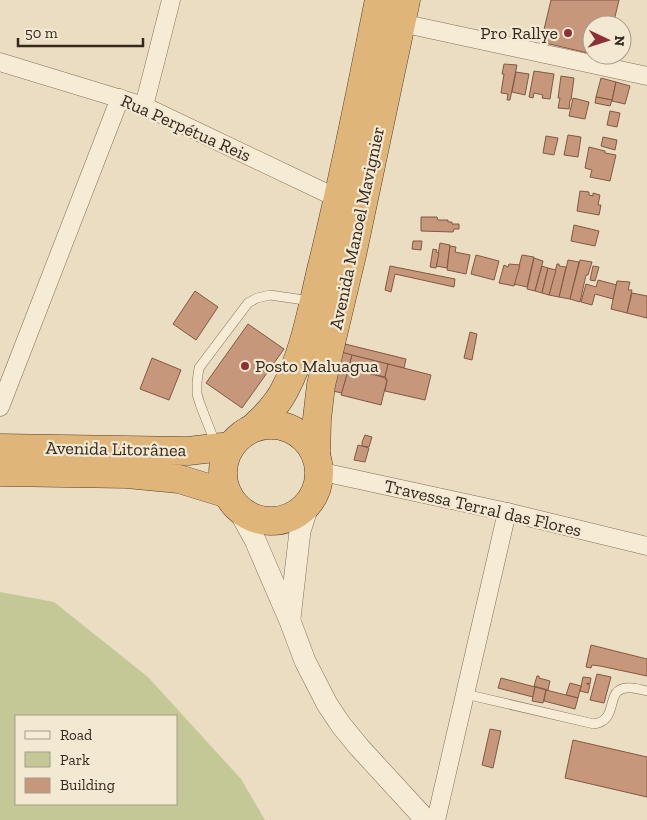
<svg xmlns="http://www.w3.org/2000/svg" width="647" height="820" viewBox="0 0 647 820" font-family="'Zilla Slab',serif">
<style>
.green{fill:#c4c897;fill-rule:evenodd}
.building{fill:#c6977b;stroke:#815942}
.lines{fill:none;stroke-linecap:round;stroke-linejoin:round}
.service-casing{stroke:#836f5b;stroke-width:10}
.minor-casing{stroke:#836f5b;stroke-width:19}
.tertiary-casing{stroke:#836f5b;stroke-width:22}
.trunk-casing{stroke:#513e2f;stroke-width:29}
.service{stroke:#f6ebd5;stroke-width:9}
.minor{stroke:#f6ebd5;stroke-width:18}
.tertiary{stroke:#f6ebd5;stroke-width:21}
.trunk{stroke:#e0b57a;stroke-width:28}
.poi-dot{fill:#8e2f33;stroke:#f3e8d1;stroke-width:2}
.labels{text-anchor:middle;dominant-baseline:central;stroke-width:4.5;stroke-linejoin:round;paint-order:stroke}
.poi-label{font-size:18px;fill:#34281e;stroke:#f3e8d1;text-anchor:end}
.street-label{font-size:18px;fill:#34281e;stroke:#f3e8d1}
</style>
<rect width="100%" height="100%" fill="#ebddc2"/>
<path class="green" d="M0 592 54 602 148 677 241 779 265 820H0ZM16 716H176V804H16Z"/>
<g class="building">
<path d="M551 0H619L613 25H592V54L541 42Z"/>
<path d="M504 64 517 65 510 100H507L508 94 501 93 504 74H502Z"/>
<path d="M534 71 554 74 550 99 542 98 543 95 534 93 533 98 529 97Z"/>
<path d="M516 72 529 74 525 95 512 92Z"/>
<path d="M561 76 574 78 571 100H570L569 109 558 108 560 98H558Z"/>
<path d="M601 78 616 82 612 100 596 97Z"/>
<path d="M616 82 630 86 625 104 612 101Z"/>
<path d="M596 97 612 100 610 106 595 103Z"/>
<path d="M573 98 589 102 585 119 569 116Z"/>
<path d="M610 111 620 113 617 127 607 125Z"/>
<path d="M568 135 581 137 578 157 564 155Z"/>
<path d="M546 136 558 138 554 155 543 153Z"/>
<path d="M603 137 617 140 615 150 601 146Z"/>
<path d="M589 147 605 151V153L616 155 610 181 590 177 592 170 585 168Z"/>
<path d="M580 191 589 192V195L593 196V193L600 195 598 205H601L599 215 577 211Z"/>
<path d="M421 217H437L438 220H448V222H452V224H459V229H454L453 232 421 231Z"/>
<path d="M574 225 599 231 595 246 571 241Z"/>
<path d="M413 241H422L421 250 412 249Z"/>
<path d="M440 243 450 245 447 268 436 266Z"/>
<path d="M450 246 456 247 455 252 470 255 466 274 447 270Z"/>
<path d="M433 249 437 250 436 252 439 253 436 268 430 267Z"/>
<path d="M476 255 499 261 494 280 471 274Z"/>
<path d="M522 255 534 257 527 287 514 284Z"/>
<path d="M534 258 543 261 535 291 527 289Z"/>
<path d="M568 260 579 262 570 299 559 297Z"/>
<path d="M580 260 592 262 588 275H586L580 302 570 299Z"/>
<path d="M509 264 520 265 514 286 499 283 504 265 508 267Z"/>
<path d="M557 264H559V266L566 267 559 297 549 295Z"/>
<path d="M390 266 455 279 454 287 395 274 391 292 385 290Z"/>
<path d="M542 266 548 268 542 293 535 291Z"/>
<path d="M593 266 599 267 595 281 590 280Z"/>
<path d="M548 268 556 270 549 295 542 293Z"/>
<path d="M598 280 617 285 613 299 595 294 592 305 581 302 586 284 596 287Z"/>
<path d="M617 281 630 282 628 290H632L627 313 611 309Z"/>
<path d="M195 291 218 307 196 340 173 324Z"/>
<path d="M632 293 647 296V318L627 313Z"/>
<path d="M248 324 284 349 242 408 206 383Z"/>
<path d="M470 332 477 334 472 360 464 358Z"/>
<path d="M341 343 406 359 404 368 339 352Z"/>
<path d="M338 351 352 355 342 393 328 390Z"/>
<path d="M352 355 388 364 385 377 376 375V373L349 367Z"/>
<path d="M152 358 181 370 169 400 140 389Z"/>
<path d="M388 364 431 375 425 400 385 391 387 380 385 377Z"/>
<path d="M349 368 386 378 385 379 387 380 381 405 341 395Z"/>
<path d="M365 435 372 437 369 447 362 446V442Z"/>
<path d="M358 445 369 448 365 462 354 460Z"/>
<path d="M591 645 647 659V676L600 666 592 665 591 668 586 667Z"/>
<path d="M597 674 611 677 604 703 590 700Z"/>
<path d="M537 676H539V678L550 681 548 690 534 686Z"/>
<path d="M583 677 591 678 590 684 587 683V684L590 685 588 693 580 691Z"/>
<path d="M501 678 535 687 533 697 498 688Z"/>
<path d="M570 683 581 686 578 698 566 695Z"/>
<path d="M535 687 546 690 543 703 532 701Z"/>
<path d="M546 690 578 698 575 709 544 701Z"/>
<path d="M490 729 501 731 493 768 482 765Z"/>
<path d="M573 740 647 757V797L565 778Z"/>
</g>
<g class="lines">
<defs>
<g id="service">
<path d="M216 445 200 404 197 394V382L199 368 248 303 257 298 270 295 311 301"/>
<path d="M465 694 594 724C620 720 604 689 627 688 633 687 641 690 647 691"/>
</g>
<g id="minor">
<path d="M401 23 647 76"/>
<path d="M0 62 144 106 339 199"/>
<path d="M144 106 171 0"/>
<path d="M0 407 120 98"/>
<path d="M318 471 507 512 647 546"/>
<path d="M436 820 507 512"/>
</g>
<g id="tertiary">
<path d="M237 507 255 540 290 621 305 661 327 704 341 725 359 747 426 820"/>
<path d="M290 618 300 531 310 500"/>
</g>
<g id="trunk">
<circle cx="271" cy="473" r="48"/>
<path d="M254 427C266 416 278 404 285 389 305 352 312 307 322 266 344 178 361 89 379 0"/>
<path d="M0 448 188 451 231 446"/>
<path d="M316 456 317 419 321 385 352 255 406 0"/>
<path d="M0 472 127 474 179 479 228 494"/>
</g>
</defs>
<use href="#service" class="service-casing"/>
<use href="#minor" class="minor-casing"/>
<use href="#tertiary" class="tertiary-casing"/>
<use href="#trunk" class="trunk-casing"/>
<use href="#service" class="service"/>
<use href="#minor" class="minor"/>
<use href="#tertiary" class="tertiary"/>
<use href="#trunk" class="trunk"/>
</g>
<g class="poi-dot">
<circle cx="568" cy="33" r="5"/>
<circle cx="245" cy="366" r="5"/>
</g>
<g class="labels">
<g class="poi-label">
<text x="558" y="33">Pro Rallye</text>
<text x="255" y="366" text-anchor="start">Posto Maluagua</text>
</g>
<g class="street-label">
<text transform="translate(186 128) rotate(24)">Rua Perpétua Reis</text>
<text transform="translate(357 228) rotate(-78)">Avenida Manoel Mavignier</text>
<text transform="translate(116 449) rotate(1)">Avenida Litorânea</text>
<text transform="translate(483 508) rotate(13)">Travessa Terral das Flores</text>
</g>
</g>
<rect x="15" y="715" width="162" height="90" fill="#f3e8d1" stroke="#a79b89"/>
<rect x="25" y="731" width="25" height="8" fill="#f6ebd5" stroke="#a79b89"/>
<text x="60" y="740" font-size="15" fill="#34281e">Road</text>
<rect x="25" y="752" width="25" height="15" fill="#c4c897" stroke="#a79b89"/>
<text x="60" y="765" font-size="15" fill="#34281e">Park</text>
<rect x="25" y="778" width="25" height="15" fill="#c6977b" stroke="#a79b89"/>
<text x="60" y="790" font-size="15" fill="#34281e">Building</text>
<g transform="translate(607 40) rotate(94)"><circle r="24" fill="#f3e8d1" stroke="#a79b89"/>
<path d="M0-4L9 19L0 12L-9 19Z" fill="#8e2f33"/>
<text y="-8" font-size="14" font-weight="bold" text-anchor="middle" fill="#34281e">N</text>
</g>
<path d="M18 38v8h125v-8" fill="none" stroke="#34281e" stroke-width="2.5"/>
<text x="25" y="38" font-size="15" fill="#34281e" stroke="#f3e8d1" stroke-width="4" paint-order="stroke">50 m</text>
</svg>
